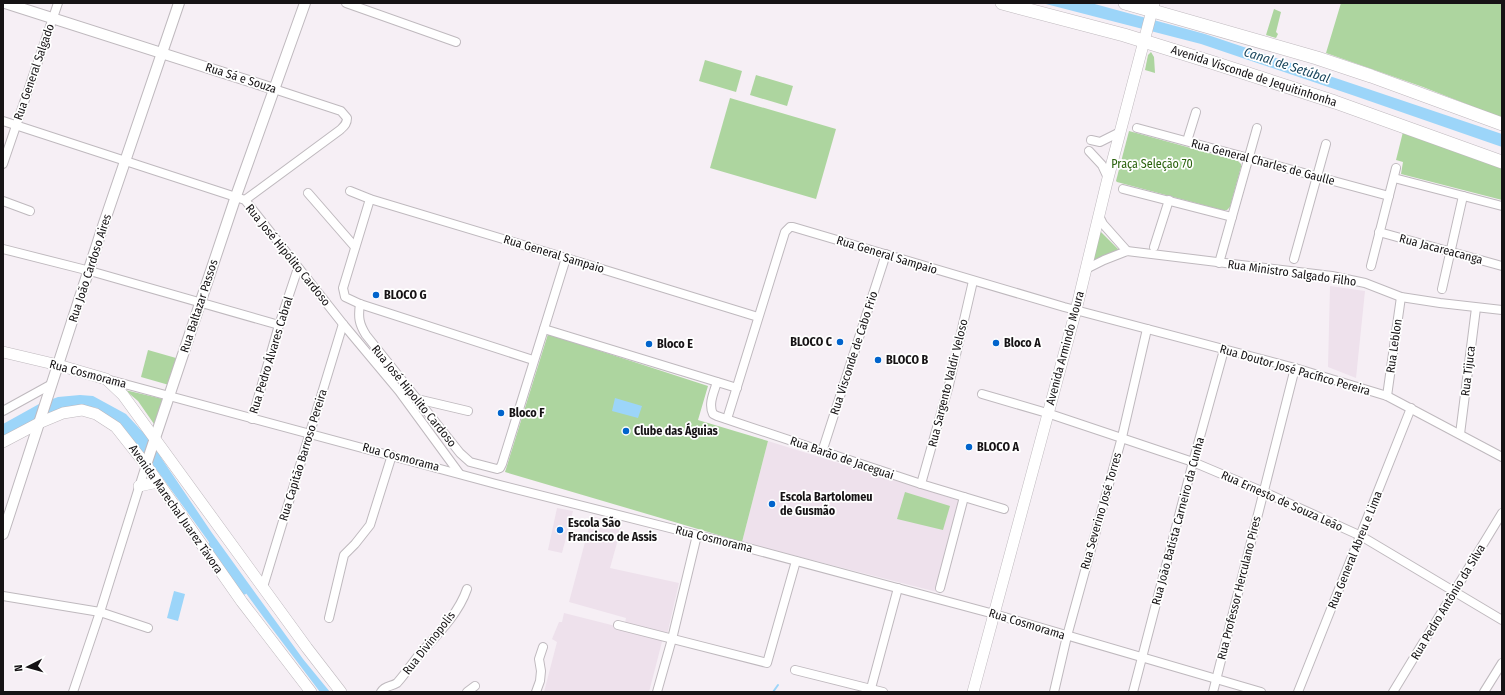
<svg xmlns="http://www.w3.org/2000/svg" width="1505" height="695" viewBox="0 0 1505 695" font-family="'Fira Sans Condensed',sans-serif">
<style>
.built{fill:#eee1ec}
.green{fill:#add59f}
.water{fill:#9cd5f9}
.lines{fill:none;stroke-linecap:round;stroke-linejoin:round}
.stream{stroke:#9cd5f9;stroke-width:2}
.canal{stroke:#9cd5f9;stroke-width:7}
.minor-casing{stroke:#bfb9be;stroke-width:10}
.tertiary-casing{stroke:#bfb9be;stroke-width:12}
.secondary-casing{stroke:#bfb9be;stroke-width:12}
.primary-casing{stroke:#bfb9be;stroke-width:14}
.minor{stroke:#fff;stroke-width:8}
.tertiary{stroke:#fff;stroke-width:10}
.secondary{stroke:#fff;stroke-width:11}
.primary{stroke:#fff;stroke-width:13}
.poi-dot{fill:#0164cc;stroke:#fff;stroke-width:1.5}
.labels{text-anchor:middle;dominant-baseline:central;stroke-width:3.5;stroke-linejoin:round;paint-order:stroke}
.street-label{font-size:12px;fill:#161315;stroke:#fff}
.park-label{font-size:12px;fill:#2a620d;stroke:#fff}
.poi-label{font-size:12px;font-weight:bold;fill:#161315;stroke:#fff;text-anchor:start}
.water-label{font-size:13px;font-style:italic;fill:#18445c;stroke:#fff}
</style>
<rect width="100%" height="100%" fill="#f6eff5"/>
<g class="built">
<path d="M1330 286 1365 291 1356 378 1328 367Z"/>
<path d="M768 441 961 501 937 592 742 542Z"/>
<path d="M557 508 573 511 562 553 548 550Z"/>
<path d="M592 516 622 525 610 568 679 583 667 635 625 623 626 618 569 602Z"/>
<path d="M564 613 663 638 649 692H544L557 642 552 639 559 622H562Z"/>
</g>
<g class="green">
<path d="M1341 3H1502V118L1423 87 1326 53Z"/>
<path d="M1274 9 1281 12 1276 32 1278 34 1276 38 1266 35Z"/>
<path d="M1151 52 1154 57 1155 73 1145 70 1148 55Z"/>
<path d="M705 60 742 71 736 92 699 81Z"/>
<path d="M756 75 793 86 787 106 750 95Z"/>
<path d="M730 98 836 129 816 199 710 168Z"/>
<path d="M1129 131 1238 161 1241 164V167L1230 207 1227 210H1222L1117 182 1116 181Z"/>
<path d="M1403 132 1502 167V200L1401 174 1403 162 1396 160Z"/>
<path d="M1100 231 1119 250 1118 252 1093 261Z"/>
<path d="M548 334 708 386 698 420 768 441 742 542 505 472Z"/>
<path d="M148 350 176 358 169 385 141 377Z"/>
<path d="M125 390 163 399 156 423 154 424 138 401Z"/>
<path d="M905 492 950 506 943 530 897 519Z"/>
</g>
<g class="water">
<path d="M1042 3H1091L1205 34 1502 134V147L1355 96 1201 44Z"/>
<path d="M80 395 93 396 126 414 152 442 162 459 212 533 303 659 330 692H320L264 618 159 473 123 427 97 408 84 406 3 436V424L39 404 58 397Z"/>
<path d="M615 398 642 406 638 418 612 411Z"/>
<path d="M174 591 185 594 178 621 167 618Z"/>
</g>
<g class="lines">
<path class="stream" d="M773 692 778 685"/>
<path class="canal" d="M212 545 225 567 244 591"/>
<defs>
<g id="minor">
<path d="M346 3 456 42"/>
<path d="M3 121 245 200 343 324 399 391 459 473"/>
<path d="M1137 128 1389 196"/>
<path d="M1091 140 1100 142 1120 132"/>
<path d="M1187 141 1196 112"/>
<path d="M1089 151 1102 165 1108 178"/>
<path d="M3 164 58 3"/>
<path d="M1394 178 1502 206"/>
<path d="M1123 189 1232 217"/>
<path d="M350 191 370 199 566 258 758 317"/>
<path d="M308 193 355 247"/>
<path d="M370 199 343 288 345 297 360 304 533 360"/>
<path d="M245 200 340 130C344 126 347 124 347 118L341 111 274 89"/>
<path d="M3 201 30 211"/>
<path d="M1099 216 1103 224 1127 251"/>
<path d="M1379 232 1502 266"/>
<path d="M1154 247 1169 200"/>
<path d="M3 249 90 271 279 325"/>
<path d="M1294 259 1326 144"/>
<path d="M1219 263 1257 128"/>
<path d="M1371 266 1396 168"/>
<path d="M1086 269 1104 260 1127 251 1332 276 1365 283 1401 297 1440 303 1502 310"/>
<path d="M1442 289 1463 196"/>
<path d="M360 304C358 317 359 324 366 335L460 453 470 462 497 469 500 468 502 464 566 258"/>
<path d="M544 329 737 388"/>
<path d="M106 379 496 484 737 545 994 614 1261 692"/>
<path d="M717 382C714 392 708 404 713 414L717 416 921 484 1004 509"/>
<path d="M982 394 1047 413 1193 462 1264 492 1361 536 1502 620"/>
<path d="M1387 396 1401 297"/>
<path d="M417 399 468 411"/>
<path d="M3 411 52 384"/>
<path d="M252 419 279 325 298 268"/>
<path d="M727 419 785 232 790 227H793L1064 307 1295 368 1387 396 1502 457"/>
<path d="M1460 434 1476 308"/>
<path d="M822 452 886 254"/>
<path d="M921 484 949 385 973 281"/>
<path d="M263 587 343 324"/>
<path d="M940 588 964 497"/>
<path d="M3 596 100 612 148 628"/>
<path d="M329 618 344 555 355 544 370 525 392 455"/>
<path d="M618 625 767 663 796 561"/>
<path d="M795 670 883 692"/>
<path d="M73 692 100 612 146 465"/>
<path d="M381 692C385 685 391 687 397 683 405 674 411 665 418 656 436 636 458 615 467 589"/>
<path d="M467 692 475 686"/>
<path d="M536 692 540 681 541 671 539 659 543 647"/>
<path d="M657 692 672 639 697 535"/>
<path d="M870 692 898 588"/>
<path d="M1054 692 1067 636 1122 437 1147 329"/>
<path d="M1133 692 1193 462 1224 350"/>
<path d="M1213 692 1295 368"/>
<path d="M1298 692 1411 408"/>
<path d="M1393 692 1502 513"/>
<path d="M1484 692 1502 663"/>
</g>
<g id="tertiary">
<path d="M5 3 274 89"/>
<path d="M146 465 236 196 305 3"/>
<path d="M3 534 104 223 179 3"/>
</g>
<g id="secondary">
<path d="M3 352 58 365 106 379 123 395 307 648 341 692"/>
<path d="M3 442 39 423 63 413 82 410 96 414 116 427 146 465 242 602 311 692"/>
<path d="M139 486 158 482"/>
<path d="M973 692 1076 310 1107 182 1154 3"/>
</g>
<g id="primary">
<path d="M1002 3 1124 35 1211 62 1335 102 1502 162"/>
<path d="M1125 3 1317 58 1371 76 1502 124"/>
</g>
</defs>
<use href="#minor" class="minor-casing"/>
<use href="#tertiary" class="tertiary-casing"/>
<use href="#secondary" class="secondary-casing"/>
<use href="#primary" class="primary-casing"/>
<use href="#minor" class="minor"/>
<use href="#tertiary" class="tertiary"/>
<use href="#secondary" class="secondary"/>
<use href="#primary" class="primary"/>
</g>
<g class="poi-dot">
<circle cx="376" cy="295" r="4"/>
<circle cx="840" cy="342" r="4"/>
<circle cx="996" cy="343" r="4"/>
<circle cx="649" cy="344" r="4"/>
<circle cx="878" cy="360" r="4"/>
<circle cx="501" cy="413" r="4"/>
<circle cx="626" cy="431" r="4"/>
<circle cx="969" cy="447" r="4"/>
<circle cx="772" cy="504" r="4"/>
<circle cx="560" cy="530" r="4"/>
</g>
<g class="labels">
<g class="street-label">
<text transform="translate(34 72) rotate(-71)">Rua General Salgado</text>
<text transform="translate(1254 76) rotate(18)">Avenida Visconde de Jequitinhonha</text>
<text transform="translate(241 78) rotate(18)">Rua Sá e Souza</text>
<text transform="translate(1263 162) rotate(15)">Rua General Charles de Gaulle</text>
<text transform="translate(1441 249) rotate(15)">Rua Jacareacanga</text>
<text transform="translate(554 254) rotate(17)">Rua General Sampaio</text>
<text transform="translate(288 255) rotate(51)">Rua José Hipólito Cardoso</text>
<text transform="translate(887 255) rotate(17)">Rua General Sampaio</text>
<text transform="translate(90 268) rotate(-72)">Rua João Cardoso Aires</text>
<text transform="translate(1292 273) rotate(8)">Rua Ministro Salgado Filho</text>
<text transform="translate(199 306) rotate(-72)">Rua Baltazar Passos</text>
<text transform="translate(1394 346) rotate(-82)">Rua Leblon</text>
<text transform="translate(1065 348) rotate(-75)">Avenida Armindo Moura</text>
<text transform="translate(854 353) rotate(-72)">Rua Visconde de Cabo Frio</text>
<text transform="translate(271 355) rotate(-73)">Rua Pedro Álvares Cabral</text>
<text transform="translate(1295 370) rotate(16)">Rua Doutor José Pacífico Pereira</text>
<text transform="translate(1468 371) rotate(-83)">Rua Tijuca</text>
<text transform="translate(88 374) rotate(15)">Rua Cosmorama</text>
<text transform="translate(948 383) rotate(-76)">Rua Sargento Valdir Veloso</text>
<text transform="translate(414 396) rotate(51)">Rua José Hipolito Cardoso</text>
<text transform="translate(303 455) rotate(-73)">Rua Capitão Barroso Pereira</text>
<text transform="translate(401 457) rotate(15)">Rua Cosmorama</text>
<text transform="translate(842 458) rotate(19)">Rua Barão de Jaceguai</text>
<text transform="translate(1282 501) rotate(24)">Rua Ernesto de Souza Leão</text>
<text transform="translate(176 509) rotate(55)">Avenida Marechal Juarez Távora</text>
<text transform="translate(1101 511) rotate(-74)">Rua Severino José Torres</text>
<text transform="translate(1178 521) rotate(-75)">Rua João Batista Carneiro da Cunha</text>
<text transform="translate(714 539) rotate(14)">Rua Cosmorama</text>
<text transform="translate(1355 550) rotate(-68)">Rua General Abreu e Lima</text>
<text transform="translate(1239 588) rotate(-76)">Rua Professor Herculano Pires</text>
<text transform="translate(1448 602) rotate(-59)">Rua Pedro Antônio da Silva</text>
<text transform="translate(1027 624) rotate(17)">Rua Cosmorama</text>
<text transform="translate(429 643) rotate(-52)">Rua Divinopolis</text>
</g>
<g class="park-label">
<text x="1152" y="164">Praça Seleção 70</text>
</g>
<g class="poi-label">
<text x="384" y="295">BLOCO G</text>
<text x="832" y="342" text-anchor="end">BLOCO C</text>
<text x="1004" y="343">Bloco A</text>
<text x="657" y="344">Bloco E</text>
<text x="886" y="360">BLOCO B</text>
<text x="509" y="413">Bloco F</text>
<text x="634" y="431">Clube das Águias</text>
<text x="977" y="447">BLOCO A</text>
<text x="780" y="497">Escola Bartolomeu<tspan x="780" dy="14">de Gusmão</tspan></text>
<text x="568" y="523">Escola São<tspan x="568" dy="14">Francisco de Assis</tspan></text>
</g>
<g class="water-label">
<text transform="translate(1287 65) rotate(18)">Canal de Setúbal</text>
</g>
</g>
<rect width="1505" height="695" fill="none" stroke="#161315" stroke-width="8"/>
<g transform="translate(28 667) rotate(264)" stroke="#ffffff" stroke-width="3" paint-order="stroke">
<path d="M0-3L7 15L0 10L-7 15Z" fill="#161315"/>
<text y="-6" font-size="11" font-weight="bold" text-anchor="middle" fill="#161315">N</text>
</g>
</svg>
